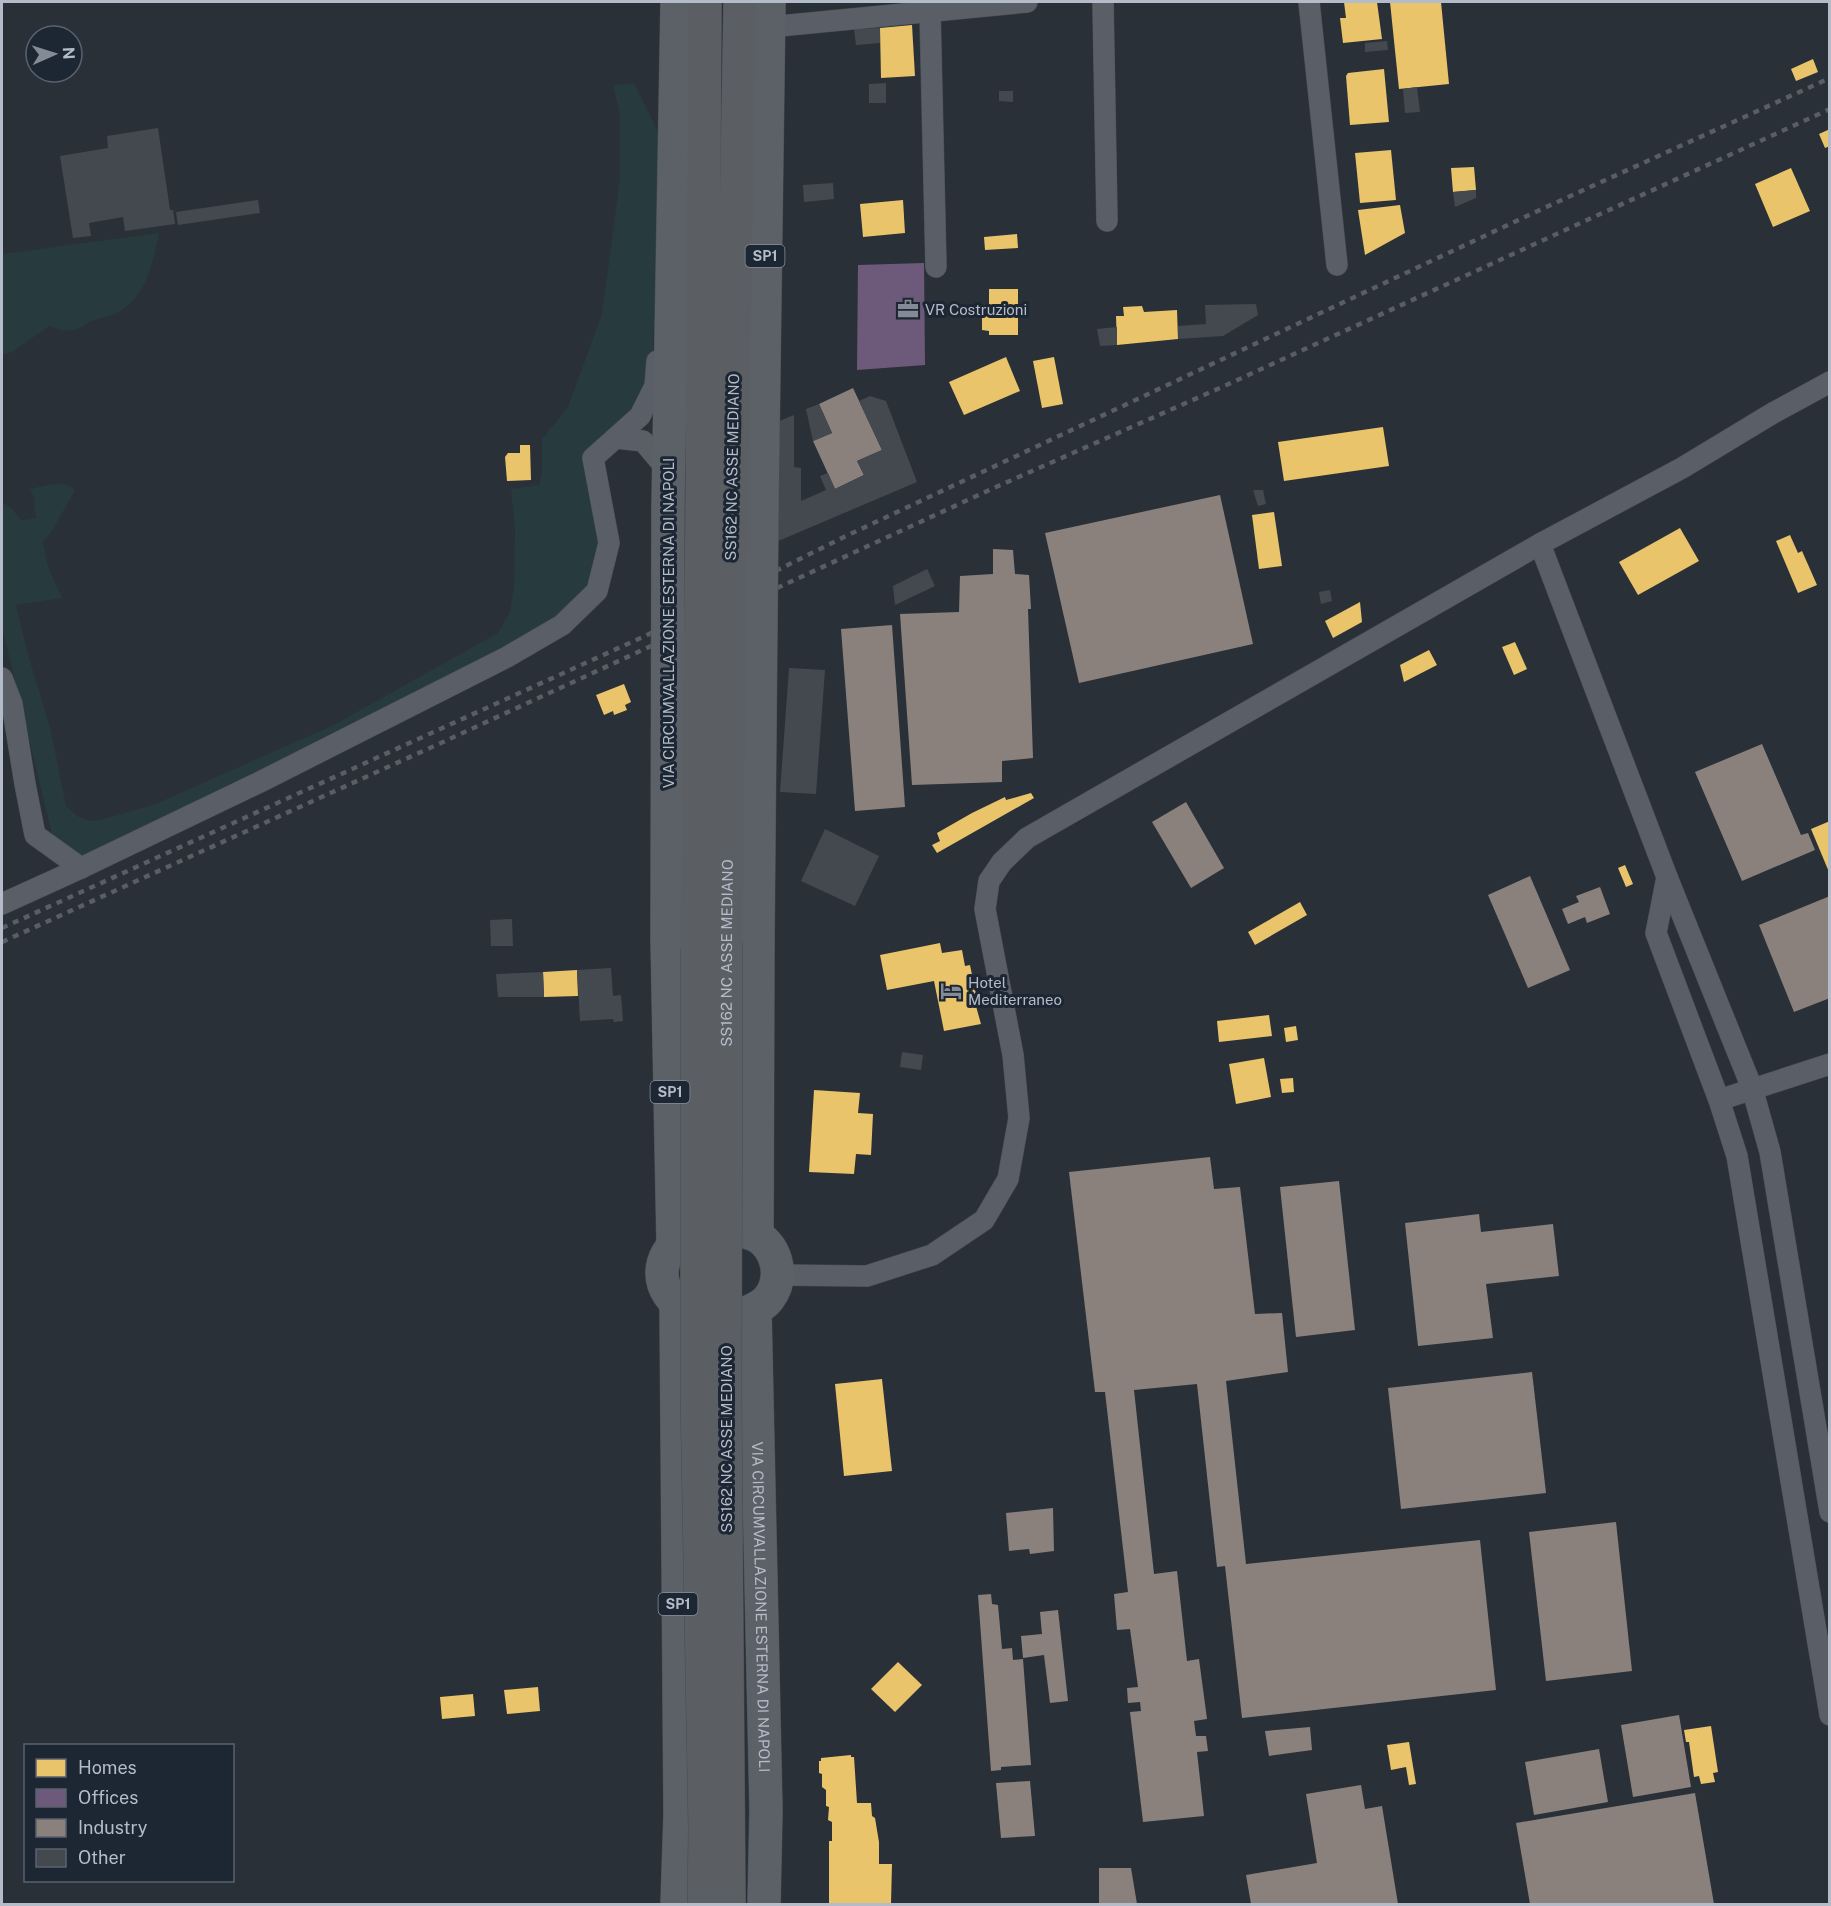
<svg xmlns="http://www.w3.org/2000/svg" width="1831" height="1906" viewBox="0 0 1831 1906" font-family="'Public Sans',sans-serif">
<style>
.green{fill:#273a3e}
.homes{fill:#e9c46a}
.offices{fill:#6d597a}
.industry{fill:#8a817c}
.building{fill:#444950}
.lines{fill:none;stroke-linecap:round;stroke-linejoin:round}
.minor-casing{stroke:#484c53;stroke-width:22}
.primary-casing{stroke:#484c55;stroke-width:34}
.trunk-casing{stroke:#474c53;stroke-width:34}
.minor{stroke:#5a5e66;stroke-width:21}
.primary{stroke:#5c6168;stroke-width:33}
.trunk{stroke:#5b5f64;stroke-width:33}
.rail{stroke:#595d64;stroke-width:4.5;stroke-dasharray:6 6;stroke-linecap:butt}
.primary-bridge-casing{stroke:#484c55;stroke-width:34;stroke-linecap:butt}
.trunk-bridge-casing{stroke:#474c53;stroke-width:34;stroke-linecap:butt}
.primary-bridge{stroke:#5c6168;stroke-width:33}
.trunk-bridge{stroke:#5b5f64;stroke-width:33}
.labels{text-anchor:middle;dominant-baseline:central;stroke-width:6;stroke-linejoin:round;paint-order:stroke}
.shield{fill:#1d2633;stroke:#878f9c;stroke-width:1.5}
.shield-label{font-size:14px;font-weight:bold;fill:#b4bcc9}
.poi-label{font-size:15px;fill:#b4bcc9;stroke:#1d2633;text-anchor:start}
.street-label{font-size:15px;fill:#b4bcc9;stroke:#1d2633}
</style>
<rect width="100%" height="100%" fill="#2a3038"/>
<g class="green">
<path d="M634 83 666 148 655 301 652 377 628 420 600 439 601 530 597 573 583 594 563 616 446 686 85 859 53 838 2 627V503C12 506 14 513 22 520L36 518 34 498 30 489C45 486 63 479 75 490L52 531 43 542 48 567 62 598 16 605 27 651 51 731 66 806 77 816 90 821 104 819 153 805 334 725 498 633 510 612 514 586 515 530 511 489 539 485 542 473V439L568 407 602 314 620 179V114L613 85Z"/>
<path d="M159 233C153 262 146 299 116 313 108 318 97 318 89 322 85 324 81 328 77 329 67 333 58 329 49 326L12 352 2 355V254Z"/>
</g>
<g class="homes">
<path d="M1344 2H1377L1382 39 1343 43 1340 18H1346Z"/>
<path d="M1390 2H1441L1449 84 1399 89Z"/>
<path d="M912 25 915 76 881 78 880 28Z"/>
<path d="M1813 59 1818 72 1796 81 1791 69Z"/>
<path d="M1384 69 1389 122 1350 125 1346 76 1348 73Z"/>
<path d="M1830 129V146L1825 148 1819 134Z"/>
<path d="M1391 150 1396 200 1360 203 1355 153Z"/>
<path d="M1474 167 1476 190 1453 192 1451 168Z"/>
<path d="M1791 168 1810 211 1773 227 1755 184Z"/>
<path d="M903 200 905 233 863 237 860 204Z"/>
<path d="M1400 205 1405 233 1365 255 1358 210Z"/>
<path d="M1017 234 1018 248 985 250 984 237Z"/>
<path d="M989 289H1018V335H989V331L982 330V304H989Z"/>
<path d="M1142 306 1144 312 1177 310 1178 339 1117 345 1116 316H1124L1123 307Z"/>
<path d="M1006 357 1020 391 964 415 949 382Z"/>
<path d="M1054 357 1063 404 1042 408 1033 361Z"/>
<path d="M1383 427 1389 466 1284 481 1278 442Z"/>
<path d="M520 445H530L531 480 507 481 505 457 508 453H520Z"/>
<path d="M1274 512 1282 566 1259 569 1252 515Z"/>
<path d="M1680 528 1699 561 1638 595 1619 562Z"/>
<path d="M1790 535 1798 553 1802 551 1817 585 1798 593 1776 541Z"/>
<path d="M1360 602 1362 622 1333 638 1325 621Z"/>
<path d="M1515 642 1527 669 1514 675 1502 647Z"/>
<path d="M1429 650 1437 665 1404 682 1400 665Z"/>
<path d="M624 684 631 702 625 705 627 710 614 715 613 711 604 715 596 695Z"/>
<path d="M1031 793 1034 798 937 853 932 845 940 841 937 833 972 813 1005 797 1006 800Z"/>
<path d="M1830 821V872H1829L1811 829Z"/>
<path d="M1625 865 1633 884 1626 887 1618 868Z"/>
<path d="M1300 902 1307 915 1255 945 1248 932Z"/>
<path d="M940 943 942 953 962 950 965 966 970 965 977 999H974L981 1024 944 1031 934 981 887 990 880 955Z"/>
<path d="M577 970 578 996 544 997 543 972Z"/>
<path d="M1269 1015 1272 1036 1219 1042 1217 1021Z"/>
<path d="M1296 1026 1298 1040 1286 1042 1284 1028Z"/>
<path d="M1264 1058 1271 1097 1236 1104 1229 1064Z"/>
<path d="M1293 1078 1294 1092 1282 1093 1280 1079Z"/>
<path d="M814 1090 860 1093 858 1113 873 1114 871 1155 856 1154 854 1174 809 1172Z"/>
<path d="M882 1379 892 1471 844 1476 835 1384Z"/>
<path d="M898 1662 922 1685 895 1712 871 1689Z"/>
<path d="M538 1687 540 1711 507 1714 504 1690Z"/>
<path d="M473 1694 475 1716 442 1719 440 1697Z"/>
<path d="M1711 1726 1718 1772 1713 1773 1715 1782 1701 1784 1699 1776 1694 1777 1689 1742H1686L1684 1730Z"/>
<path d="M1409 1742 1416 1784 1409 1785 1406 1767 1391 1770 1387 1745Z"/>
<path d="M851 1755V1757H854L857 1803H871L872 1816 875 1818 879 1842V1864H892L891 1904H829V1841H832V1822L828 1820 829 1807 826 1806V1790L822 1787V1774L819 1773V1761H821V1758Z"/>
</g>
<path class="offices" d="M924 263 925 365 857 370 858 265Z"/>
<g class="industry">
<path d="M853 388 882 450 857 461 864 475 835 489 813 441 832 433 819 404Z"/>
<path d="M1220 495 1253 644 1079 683 1045 533Z"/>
<path d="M993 549 1013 550 1015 574 1029 575 1031 609H1028L1033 758 1002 761V782L912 785 900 614 959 612 960 576 993 574Z"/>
<path d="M892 625 905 807 855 811 841 629Z"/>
<path d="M1762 744 1801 835 1808 833 1815 850 1742 881 1695 772Z"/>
<path d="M1186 802 1224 868 1191 888 1152 822Z"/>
<path d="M1530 876 1570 970 1528 988 1488 895Z"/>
<path d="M1600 887 1610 914 1587 923 1585 917 1568 924 1562 909 1579 902 1576 896Z"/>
<path d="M1830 896V998L1794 1012 1759 925Z"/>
<path d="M1210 1157 1214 1189 1240 1187 1255 1314 1282 1313 1288 1372 1226 1381 1246 1564 1480 1540 1496 1690 1242 1718 1225 1566 1217 1567 1197 1384 1134 1390 1154 1574 1177 1571 1187 1661 1199 1659 1207 1719 1194 1721 1196 1736H1206L1208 1751 1197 1752 1204 1816 1143 1822 1130 1712 1141 1711 1140 1702 1128 1703 1127 1688 1138 1687 1130 1629 1117 1630 1114 1594 1128 1592 1105 1392H1095L1069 1172Z"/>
<path d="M1339 1181 1355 1330 1296 1337 1280 1187Z"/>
<path d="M1479 1214 1481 1232 1553 1224 1559 1276 1486 1284 1493 1338 1418 1346 1405 1223Z"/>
<path d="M1532 1372 1546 1493 1401 1509 1388 1388Z"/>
<path d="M1053 1508 1054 1551 1030 1554 1029 1549 1009 1551 1006 1513Z"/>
<path d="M1616 1522 1632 1671 1546 1681 1529 1532Z"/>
<path d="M991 1594 992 1604 998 1605 1002 1649 1012 1648 1013 1660 1023 1659 1031 1765 1001 1767V1770L991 1771 978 1595Z"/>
<path d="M1058 1610 1068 1701 1050 1703 1044 1655 1023 1658 1021 1636 1042 1634 1040 1612Z"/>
<path d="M1679 1715 1691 1787 1633 1797 1621 1725Z"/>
<path d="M1310 1727 1312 1750 1269 1756 1265 1731Z"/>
<path d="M1599 1749 1608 1802 1534 1815 1525 1762Z"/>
<path d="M1030 1781 1035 1836 1001 1838 996 1783Z"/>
<path d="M1361 1785 1365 1809 1382 1806 1398 1904H1251L1246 1875 1317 1863 1306 1794Z"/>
<path d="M1695 1793 1714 1904H1530L1516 1823Z"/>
<path d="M1099 1868H1131L1137 1904H1099Z"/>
</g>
<g class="building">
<path d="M880 28V43L856 45 854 29Z"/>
<path d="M1387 41 1388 50 1365 52V43Z"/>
<path d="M886 83V103H869V84Z"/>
<path d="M1417 87 1420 112 1405 113 1403 89Z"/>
<path d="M999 91H1013V102L999 101Z"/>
<path d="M158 128 170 210H173L175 224 125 231 123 217 89 223 91 236 73 238 60 156 108 148 107 136Z"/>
<path d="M833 183 834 199 804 202 803 185Z"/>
<path d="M1476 190V198L1455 207 1453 192Z"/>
<path d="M258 200 260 213 178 225 176 212Z"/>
<path d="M1256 304 1258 315 1223 336 1178 339V326L1206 324 1205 305Z"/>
<path d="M1117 327V345L1100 346 1097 329Z"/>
<path d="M870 396 886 401 917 482 776 542 777 422 794 415V467L801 468V501L826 490 820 476 828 473 835 489 864 475 857 461 882 450 859 401Z"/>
<path d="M819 404 832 433 813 441 806 409Z"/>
<path d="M1253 490H1263L1266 504 1258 506Z"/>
<path d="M927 569 935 586 895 605 893 586Z"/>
<path d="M1330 590 1332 601 1321 604 1319 592Z"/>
<path d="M789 668 825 670 816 794 780 792Z"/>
<path d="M825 829 879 856 855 906 801 881Z"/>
<path d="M512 919 513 946H491L490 920Z"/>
<path d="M611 968 613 996 621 995 623 1021 614 1022 613 1019 580 1021 577 970Z"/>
<path d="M543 972 544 997H498L496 974Z"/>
<path d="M902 1052 923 1055 921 1070 900 1067Z"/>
</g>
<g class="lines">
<defs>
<g id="minor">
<path d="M1103 2 1107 221"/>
<path d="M1309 2 1337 265"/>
<path d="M930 11 936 267"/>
<path d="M769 27 1027 2"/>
<path d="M616 438 643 441 669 472"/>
<path d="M1540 544 1667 877"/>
<path d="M2 678 12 704 25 784 35 835 81 868"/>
<path d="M2 904 81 868 262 781 507 657 562 625 597 591 609 543 593 458 640 416 655 386 657 361"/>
<path d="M1719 1100 1830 1064"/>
<path d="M777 1275 867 1276 932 1255 984 1220 1008 1179 1019 1118 1013 1055 985 909 989 881 1002 862 1027 838 1540 544 1682 468 1773 413 1830 382"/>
<path d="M1830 1512 1770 1152 1752 1088 1667 877 1656 933 1719 1100 1737 1156 1830 1715"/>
</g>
<g id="primary">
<path d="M668 506 677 2"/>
<path d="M762 511 769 2"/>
<path d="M667 939 673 1244"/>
<path d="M744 1231C748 1233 753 1234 757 1236 778 1249 784 1278 769 1298 763 1306 755 1309 746 1313"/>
<path d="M685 1235C654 1257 654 1291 687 1311"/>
<path d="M757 1236 758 937"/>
<path d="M676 1304 680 1814 677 1904"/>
<path id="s1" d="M755 1309 766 1810 764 1904"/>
</g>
<g id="trunk">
<path d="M702 507 705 2"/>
<path d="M731 509 740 2"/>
</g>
</defs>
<use href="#minor" class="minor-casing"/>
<use href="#primary" class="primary-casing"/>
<use href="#trunk" class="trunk-casing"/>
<use href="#minor" class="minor"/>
<use href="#primary" class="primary"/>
<use href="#trunk" class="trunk"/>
<g class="rail">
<path d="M2 928 645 636 844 537 1544 208 1830 78"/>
<path d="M2 942 443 742 996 487 1222 387 1830 109"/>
</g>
<defs>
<g id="primary-bridge">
<path d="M758 937 762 511"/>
<path d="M667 939 668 506"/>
</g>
<g id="trunk-bridge">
<path d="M702 507 697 939V1397L705 1830 704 1904"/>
<path id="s2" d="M729 1904 725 1394 726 937 731 509"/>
</g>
</defs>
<use href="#primary-bridge" class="primary-bridge-casing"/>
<use href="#trunk-bridge" class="trunk-bridge-casing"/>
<use href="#primary-bridge" class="primary-bridge"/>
<use href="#trunk-bridge" class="trunk-bridge"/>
</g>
<defs>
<symbol id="office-bare" viewBox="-9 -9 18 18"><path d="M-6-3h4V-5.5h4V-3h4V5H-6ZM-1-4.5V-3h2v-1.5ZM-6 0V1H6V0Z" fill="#848b96" stroke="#1d2633" stroke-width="2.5" paint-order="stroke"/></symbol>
<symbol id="hotel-bare" viewBox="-9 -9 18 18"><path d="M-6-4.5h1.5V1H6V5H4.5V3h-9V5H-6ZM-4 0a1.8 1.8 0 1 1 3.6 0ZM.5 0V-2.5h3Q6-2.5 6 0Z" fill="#848b96" stroke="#1d2633" stroke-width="2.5" paint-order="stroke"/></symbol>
</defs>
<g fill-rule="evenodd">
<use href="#office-bare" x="893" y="294" width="30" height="30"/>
<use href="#hotel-bare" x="936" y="976" width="30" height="30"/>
</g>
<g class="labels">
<g class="shield">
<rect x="745.5" y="245" width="39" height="22" rx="4.5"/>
<rect x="650.5" y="1081" width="39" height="22" rx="4.5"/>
<rect x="658.5" y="1593" width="39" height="22" rx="4.5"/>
</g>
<g class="shield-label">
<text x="765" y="256">SP1</text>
<text x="670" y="1092">SP1</text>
<text x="678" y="1604">SP1</text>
</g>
<g class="poi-label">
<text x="925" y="309">VR Costruzioni</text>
<text x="968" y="982">Hotel<tspan x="968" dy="17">Mediterraneo</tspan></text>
</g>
<g class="street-label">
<text transform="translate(732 467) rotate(-89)">SS162 NC ASSE MEDIANO</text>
<text transform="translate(668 623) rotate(-90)">VIA CIRCUMVALLAZIONE ESTERNA DI NAPOLI</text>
<text stroke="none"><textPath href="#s2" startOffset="951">SS162 NC ASSE MEDIANO</textPath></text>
<text transform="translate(726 1439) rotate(-90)">SS162 NC ASSE MEDIANO</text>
<text stroke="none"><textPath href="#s1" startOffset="298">VIA CIRCUMVALLAZIONE ESTERNA DI NAPOLI</textPath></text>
</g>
</g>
<rect width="1831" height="1906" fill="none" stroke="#b4bcc9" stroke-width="6"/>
<rect x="24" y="1744" width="210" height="138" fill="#1d2633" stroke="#59626f" stroke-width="1.5"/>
<rect x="36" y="1759" width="30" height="18" fill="#e9c46a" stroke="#59626f" stroke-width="1.5"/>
<text x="78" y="1774" font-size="18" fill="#b4bcc9">Homes</text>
<rect x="36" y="1789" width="30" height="18" fill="#6d597a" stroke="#59626f" stroke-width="1.5"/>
<text x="78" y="1804" font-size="18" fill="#b4bcc9">Offices</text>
<rect x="36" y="1819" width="30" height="18" fill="#8a817c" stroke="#59626f" stroke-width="1.5"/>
<text x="78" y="1834" font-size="18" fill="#b4bcc9">Industry</text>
<rect x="36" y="1849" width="30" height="18" fill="#444950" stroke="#59626f" stroke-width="1.5"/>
<text x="78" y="1864" font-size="18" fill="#b4bcc9">Other</text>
<g transform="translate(54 54) rotate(87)"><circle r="28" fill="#1d2633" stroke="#59626f" stroke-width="1.5"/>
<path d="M0-4.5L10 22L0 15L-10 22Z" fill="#848b96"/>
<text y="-9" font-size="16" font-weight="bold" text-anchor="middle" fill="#b4bcc9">N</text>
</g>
</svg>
